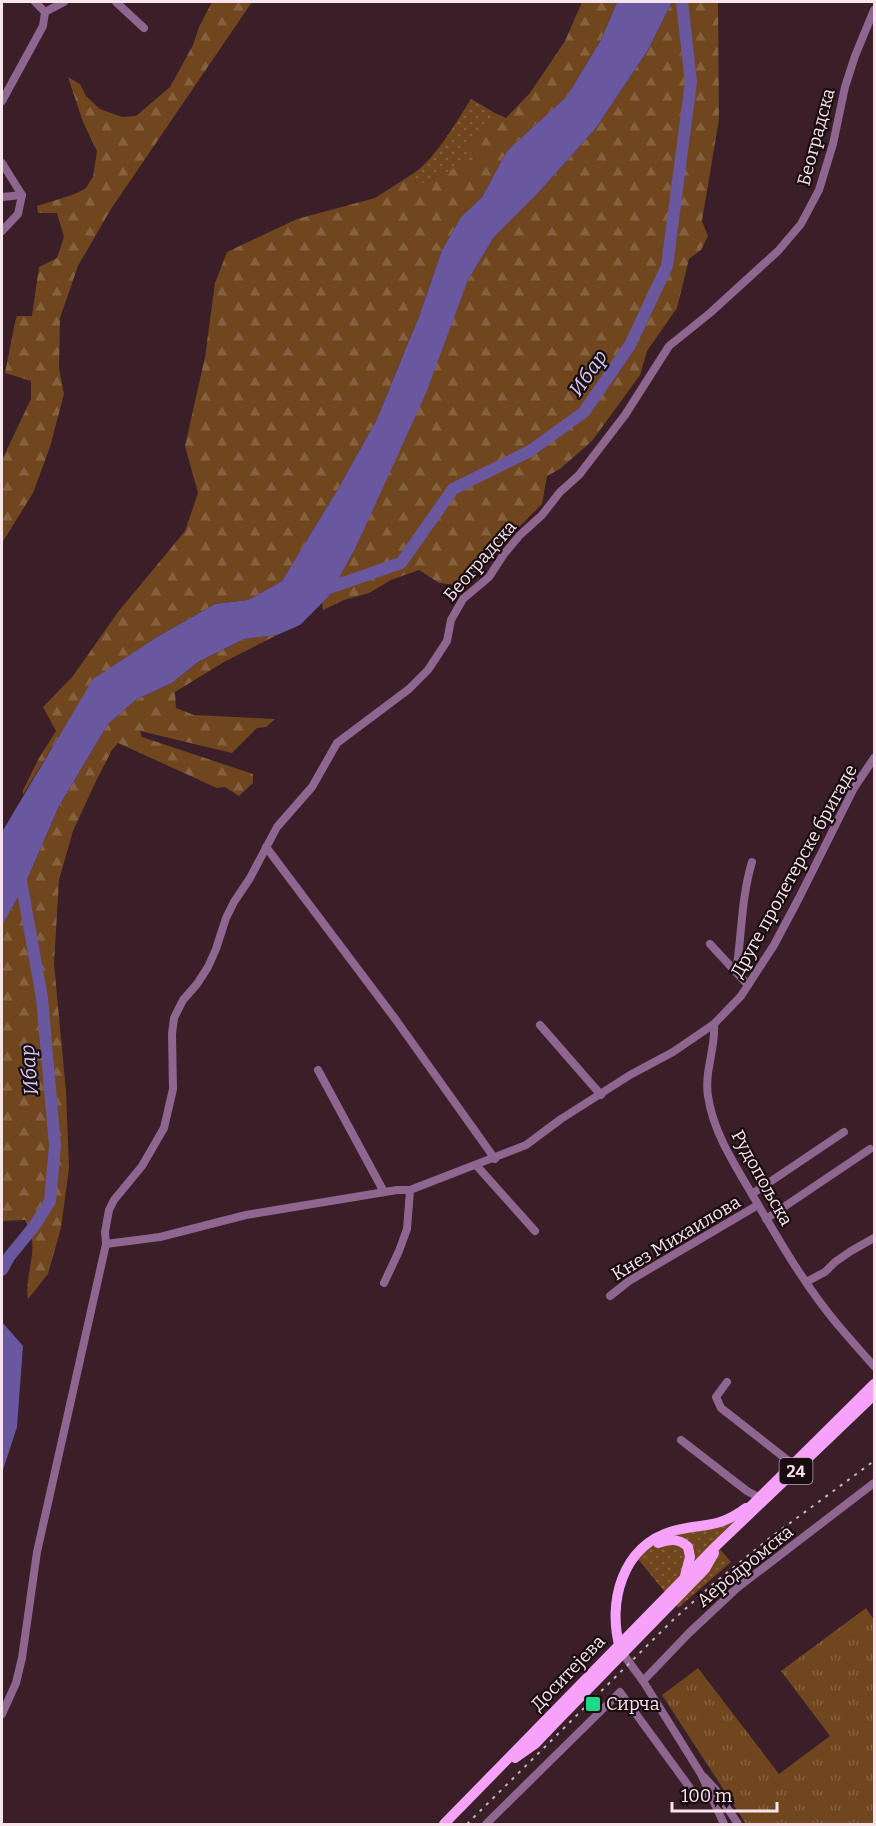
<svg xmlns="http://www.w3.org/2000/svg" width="876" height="1826" viewBox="0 0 876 1826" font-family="Bitter,serif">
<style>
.grass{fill:url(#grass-dots)}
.forest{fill:url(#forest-firs)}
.park{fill:url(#park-tufts)}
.water{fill:#6957a0}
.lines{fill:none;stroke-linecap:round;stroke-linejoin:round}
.river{stroke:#6957a0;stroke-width:12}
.minor{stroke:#8e6690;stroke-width:8}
.major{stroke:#f6a2fa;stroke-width:10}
.rail{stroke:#cbb6bd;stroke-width:2;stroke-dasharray:3 6;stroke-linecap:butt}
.poi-dot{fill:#1ad988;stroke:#190d11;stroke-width:2}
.labels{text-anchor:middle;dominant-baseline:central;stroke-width:4.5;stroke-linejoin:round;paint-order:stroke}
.shield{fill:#190d11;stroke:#b5a4aa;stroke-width:1.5}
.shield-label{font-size:16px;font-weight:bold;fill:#f8e5eb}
.street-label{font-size:18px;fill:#f8e5eb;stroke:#190d11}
.poi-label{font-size:18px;fill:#f8e5eb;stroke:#190d11;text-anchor:start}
.water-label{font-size:20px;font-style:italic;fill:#d3cbf5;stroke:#190d11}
</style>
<defs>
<pattern id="grass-dots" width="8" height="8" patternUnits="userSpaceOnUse" patternTransform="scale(1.5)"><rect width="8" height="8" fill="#70461f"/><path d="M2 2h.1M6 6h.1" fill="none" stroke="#856140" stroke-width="1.8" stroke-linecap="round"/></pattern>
<pattern id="forest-firs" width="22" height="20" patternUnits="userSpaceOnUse" patternTransform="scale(1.5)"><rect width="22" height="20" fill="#70461f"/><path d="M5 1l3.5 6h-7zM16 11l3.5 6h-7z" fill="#856140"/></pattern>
<pattern id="park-tufts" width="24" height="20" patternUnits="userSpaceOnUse" patternTransform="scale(1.5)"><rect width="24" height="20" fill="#70461f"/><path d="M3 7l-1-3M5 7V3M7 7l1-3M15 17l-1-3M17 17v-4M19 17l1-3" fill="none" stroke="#856140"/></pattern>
</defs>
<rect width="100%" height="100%" fill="#3a1e28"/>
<g class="grass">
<path d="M471 99 495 113 467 148 476 161 447 172 426 183H416L414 173C435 159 457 121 471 99Z"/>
<path d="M752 1504 717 1546 731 1562 678 1608 637 1558 656 1539 710 1526Z"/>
</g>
<g class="forest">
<path d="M212 2H252L111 209 78 266 60 318 59 368 64 394 50 447 33 493 2 543V460L31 399V381L5 373 15 322 17 316H32L39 267 57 258 64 237 57 213H38L37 206 72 195 85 189 93 177 97 151 83 122 68 77 80 84 86 96 100 109 122 117 136 116 170 87 193 45 199 27Z"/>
<path d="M582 2H617L601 40 567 96 507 151 482 197 461 217 442 250 420 314 377 419 338 489 282 581 248 600 215 604 157 637 94 679 23 795V790L39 758 56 731 43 707 73 676 118 612 185 531 198 493 185 446 205 357 215 283 227 252 297 219 375 198 414 173 416 183H426L468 161H476L466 148 495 113 506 118 530 93 565 41Z"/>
<path d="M672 2H718L719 119 702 221 708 236 701 250 689 259 677 308 647 351 640 375 592 441 560 469 547 476 542 504 519 527 481 570 458 585 439 583 419 570 391 580 369 593 344 600 323 610 322 603 329 596 355 549 468 280 494 237 538 193 596 128 648 50Z"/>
<path d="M277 635 224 662 175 692 176 708 194 715 275 719 266 727 257 728 232 753 140 731 142 737 253 774V783L239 796 225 787 217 788 118 743 112 750 96 781 73 831 59 880 54 964 66 1091 69 1168 61 1228 48 1274 28 1299C24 1272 42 1247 25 1220L2 1221V926L26 882 59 806 108 724 137 699 172 683 198 662 244 639Z"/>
</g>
<path class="park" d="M866 1608 874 1620V1824H796L794 1823 746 1824 662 1695 698 1668 779 1774 830 1736 781 1671Z"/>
<g class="water">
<path d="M617 2H672L648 50 596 128 538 193 494 237 468 280 426 393 355 549 329 596 300 625 277 635 244 639 198 662 172 683 137 699 108 724 59 806 26 882 2 926V832L93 679 157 637 215 604 248 600 282 581 338 489 377 419 420 314 442 250 461 217 482 197 507 151 567 96 601 40Z"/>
<path d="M2 1322 23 1346 17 1427 2 1473Z"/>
</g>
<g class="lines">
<g class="river">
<path d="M320 591 401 563 453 489 530 451 584 412 630 345 667 266 691 82 682 2"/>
<path d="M2 1270 9 1257 35 1225 50 1201 55 1146 42 998 20 875"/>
</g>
<g class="minor">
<path d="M116 2 144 28"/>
<path d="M45 12 64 2"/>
<path d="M2 101 43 26 45 12 35 2"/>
<path d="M2 163 22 195 18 214 2 231"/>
<path d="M2 197 22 195"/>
<path d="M266 847 396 1020 495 1159"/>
<path d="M710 944 748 985"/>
<path d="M736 972C742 935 741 898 752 862"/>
<path d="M714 1024 741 996 774 945 799 898 854 788 874 758"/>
<path d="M540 1025 601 1095"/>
<path d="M318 1070 384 1192"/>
<path d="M476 1165 535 1231"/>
<path d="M752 1194 844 1132"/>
<path d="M766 1219 870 1149"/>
<path d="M106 1244 160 1237 246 1215 397 1190H410L526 1145 561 1119 630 1075 673 1052 714 1024C716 1048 704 1072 708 1096 713 1132 735 1165 753 1196 779 1240 805 1286 838 1325 850 1339 862 1353 874 1366"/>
<path d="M806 1282 825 1272 835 1262 851 1251 874 1238"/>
<path d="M384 1283 399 1251 407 1229 410 1190"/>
<path d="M610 1296 629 1281 758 1205"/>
<path d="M727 1382 716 1397 721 1408 795 1466"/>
<path d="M681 1440 747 1491 762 1499"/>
<path d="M623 1654 643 1681 701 1774 724 1824"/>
<path d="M643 1681 689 1633 737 1588 874 1483"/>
<path d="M2 1714 16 1683 22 1658 37 1552 106 1244 105 1232 109 1210 114 1200 142 1166 164 1128 173 1089 172 1034 174 1018 183 1000 197 984 208 967 216 949 226 918 234 902 250 878 277 827 312 787 337 743 409 689 428 670 447 641 451 620 463 599 489 577 504 554 520 535 542 515 560 492 579 475 625 415 669 346 710 313 778 251 801 224 819 190 833 144 845 87 855 56 874 10"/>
<path d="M704 1777 715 1789 738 1824"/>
<path d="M486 1824 620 1692 693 1792 699 1795 709 1794"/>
</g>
<g class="major">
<path d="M743 1514 874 1384"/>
<path d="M658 1543C669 1539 679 1538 688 1547L690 1557 685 1576"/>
<path d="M620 1648C607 1603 622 1545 673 1531 704 1523 718 1529 746 1508"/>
<path d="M515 1758 535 1744 555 1723 705 1569 714 1553"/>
<path d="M444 1824 716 1546 874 1395"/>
</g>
<path class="rail" d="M467 1824 673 1620 713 1584 771 1537 874 1461"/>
</g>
<rect class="poi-dot" x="585" y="1696" width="16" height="16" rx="3"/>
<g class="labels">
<rect class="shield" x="779.5" y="1458" width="33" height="26" rx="4.5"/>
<g class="shield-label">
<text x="796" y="1471">24</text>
</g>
<g class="street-label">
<text transform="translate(816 137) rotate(-75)">Београдска</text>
<text transform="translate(480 561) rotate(-49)">Београдска</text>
<text transform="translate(794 871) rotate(-61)">Друге пролетерске бригаде</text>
<text transform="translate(762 1178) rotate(61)">Рудопољска</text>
<text transform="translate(676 1238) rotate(-31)">Кнез Михаилова</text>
<text transform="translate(745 1566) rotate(-39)">Аеродромска</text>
<text transform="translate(568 1673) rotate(-46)">Доситејева</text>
</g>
<g class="poi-label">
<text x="606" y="1704">Сирча</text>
</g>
<g class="water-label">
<text transform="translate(588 373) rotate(-55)">Ибар</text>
<text transform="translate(29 1070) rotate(-95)">Ибар</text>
</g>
</g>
<rect width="876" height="1826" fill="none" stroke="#f8e5eb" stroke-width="6"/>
<path d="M672 1802v9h105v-9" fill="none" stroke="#f8e5eb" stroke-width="3"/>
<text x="681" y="1802" font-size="18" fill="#f8e5eb" stroke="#190d11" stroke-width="4.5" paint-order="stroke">100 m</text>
</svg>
